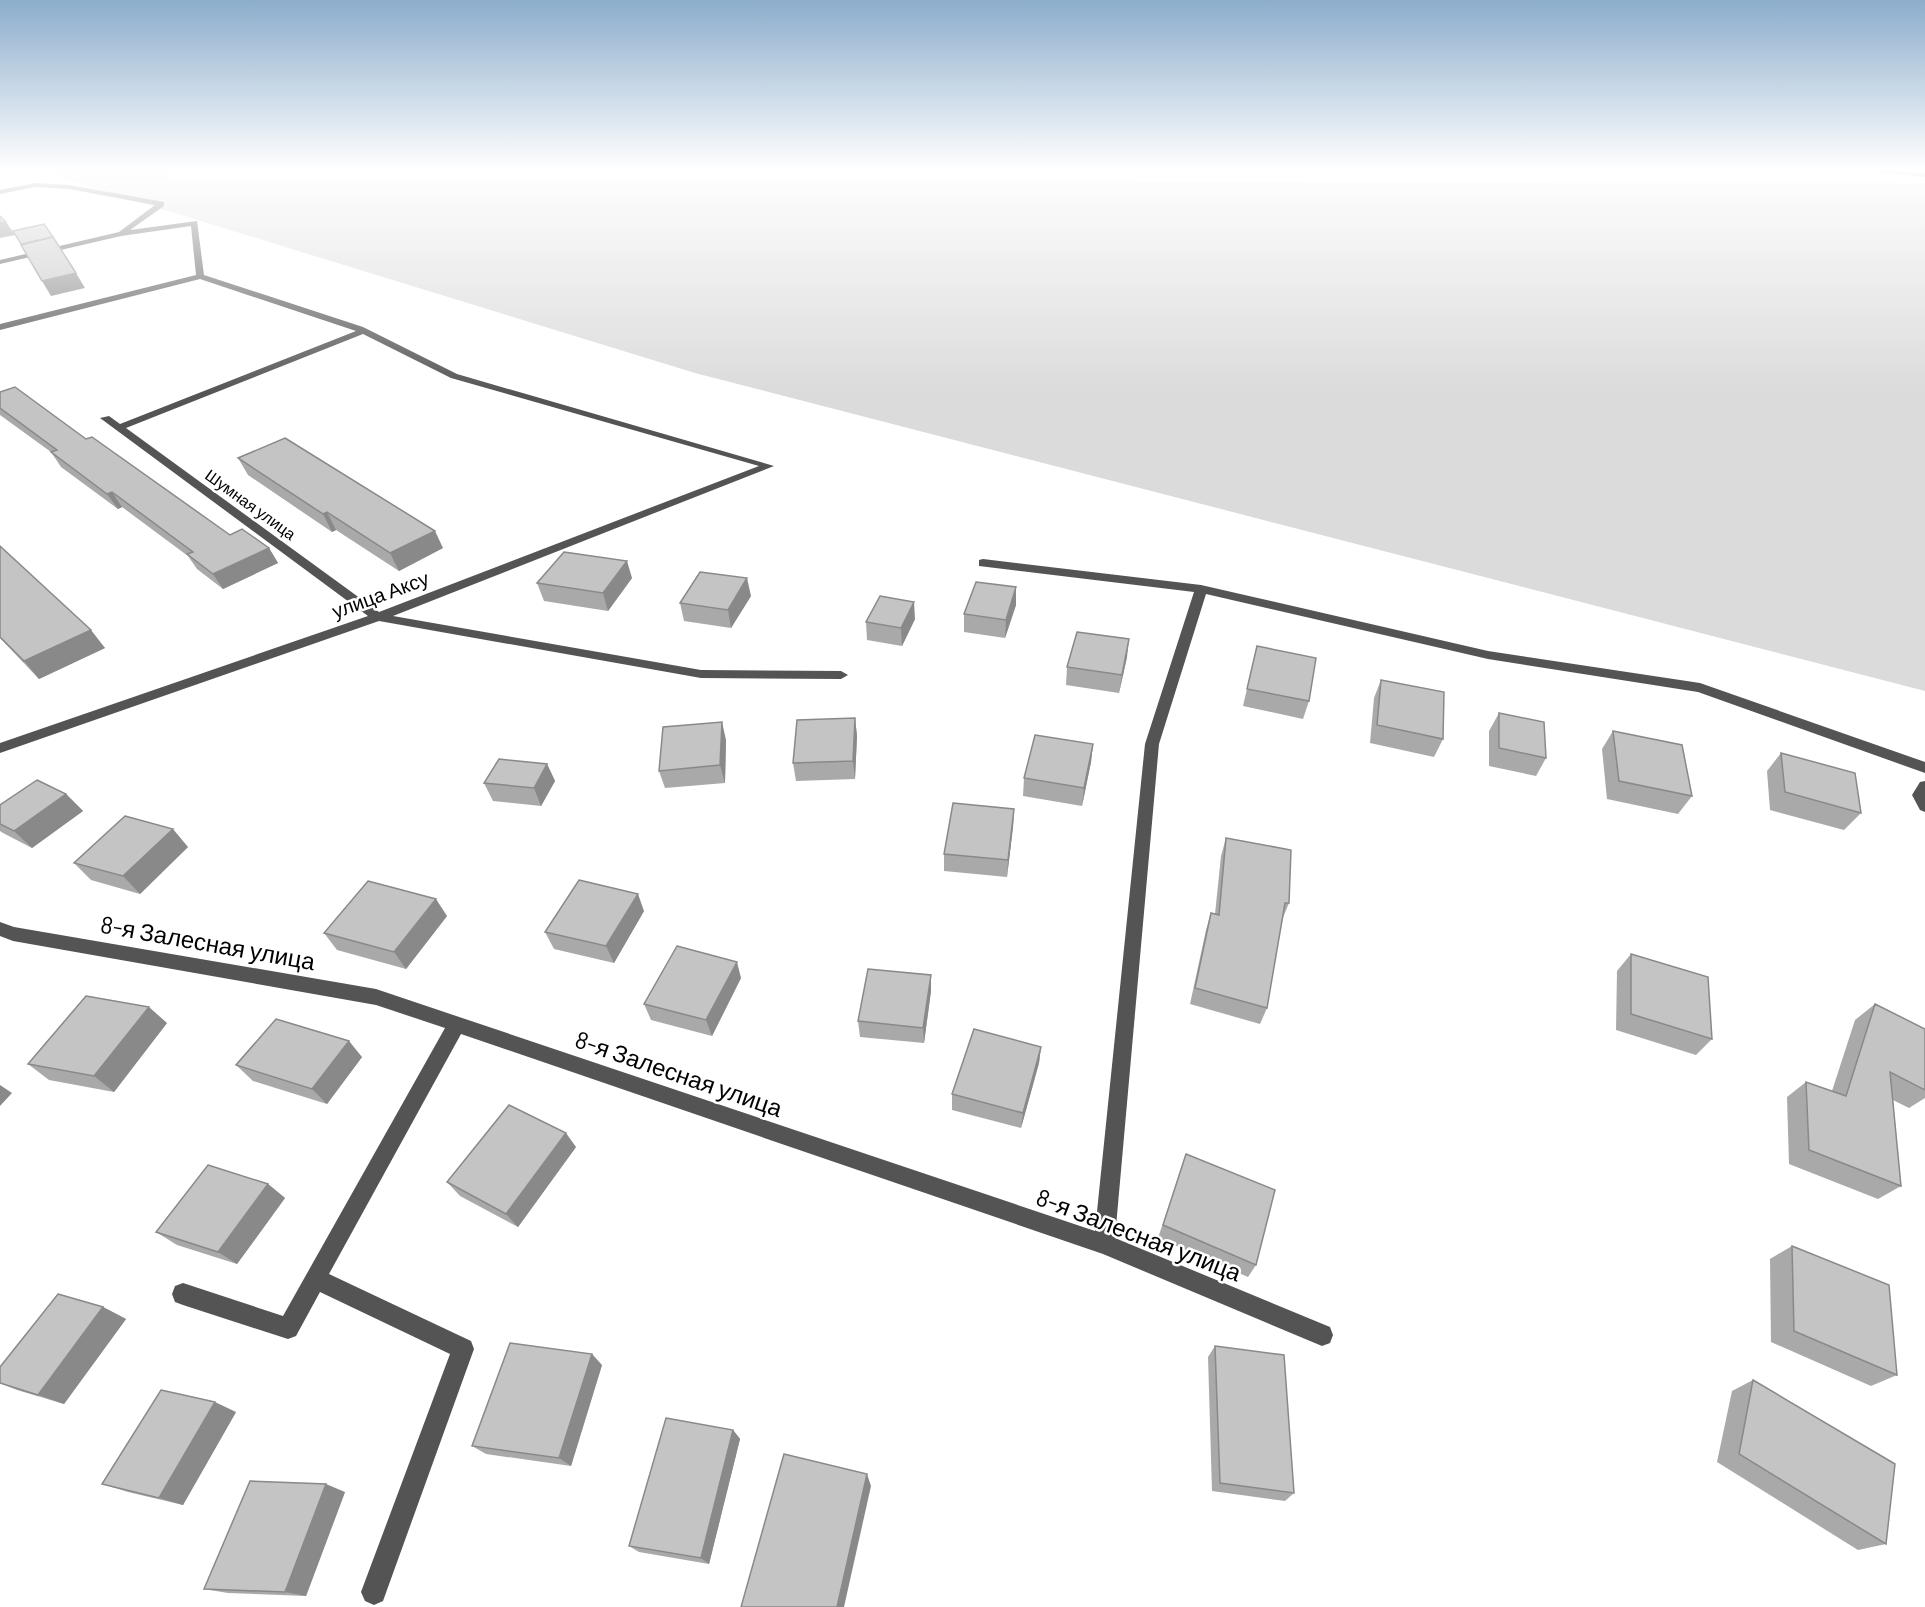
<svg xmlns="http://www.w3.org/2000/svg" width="1925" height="1607" viewBox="0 0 1925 1607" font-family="Barlow,sans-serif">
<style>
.green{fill:#dbdbdb}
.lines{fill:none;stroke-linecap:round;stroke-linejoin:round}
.minor{fill:#545454;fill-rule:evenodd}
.wall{fill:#a9a9a9}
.shaded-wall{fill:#898989}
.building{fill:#c4c4c4;stroke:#898989;stroke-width:1.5}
.labels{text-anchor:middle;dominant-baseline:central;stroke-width:5;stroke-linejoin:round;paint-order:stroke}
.far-street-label{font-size:16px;fill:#000;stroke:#fff}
.street-label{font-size:20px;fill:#000;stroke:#fff}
.near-street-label{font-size:24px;fill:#000;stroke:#fff}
</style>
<rect width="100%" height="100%" fill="#fff"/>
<path class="green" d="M0 169H171L168 180 1925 183V691L695 373 35 170 0 175Z"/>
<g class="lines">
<g class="minor">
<path d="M1863 169 1925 173V177L1866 171Z"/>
<path d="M35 183 69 185 164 202V206L130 230 197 221 204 275 363 327 457 374 774 466 393 616 701 670 841 671 848 675 841 679 701 678 379 621 0 753V743L368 616 100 418 109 416 120 424 356 331 200 279 0 330V324L196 275 191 226 121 236 0 264V260L119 232 155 205 69 189 35 187 0 194V190ZM363 334 451 378 759 466 379 612 126 428Z"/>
<path d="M983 559 1201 585 1488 651 1700 683 1925 762V773L1698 692 1488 659 1206 594 1159 744 1115 1238 1330 1327 1333 1335 1330 1343 1322 1346 1103 1254 461 1034 329 1274 471 1341 474 1349 383 1601 374 1605 365 1601 361 1592 450 1354 320 1292 296 1336 288 1339 183 1305 175 1302 172 1294 175 1286 183 1283 283 1316 445 1028 376 1005 13 941 0 936V922L14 927 376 989 1095 1231 1145 744 1194 592 979 566V560Z"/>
<path d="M1925 781V812L1920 810 1912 795 1920 782Z"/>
</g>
</g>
<g class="wall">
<path d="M0 392 86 439 230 535 269 548 278 563 223 589 197 569 188 556 122 507 118 509 61 467 51 452 0 415Z"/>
<path d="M238 458 443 548 399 571 336 530 332 532 248 475Z"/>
<path d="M0 546 105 648 39 679 0 638Z"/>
<path d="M632 578 608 611 544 601 537 583Z"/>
<path d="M1016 587V605L1005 638 964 632V614Z"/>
<path d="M751 596 731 628 684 621 680 603Z"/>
<path d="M915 619 902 646 867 640 866 622Z"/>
<path d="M1257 646 1309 701 1303 719 1243 706Z"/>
<path d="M1127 657 1119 693 1066 685 1067 667Z"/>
<path d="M1381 680 1443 739 1434 757 1370 743 1374 698Z"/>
<path d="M1499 713 1546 758 1536 776 1489 766V731Z"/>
<path d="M855 718 857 736 855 779 796 781 793 763Z"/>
<path d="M1613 731 1692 796 1678 814 1607 799 1602 749Z"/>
<path d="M726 740 725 783 665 788 659 771Z"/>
<path d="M1093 744 1091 762 1082 806 1023 796 1024 778Z"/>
<path d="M1781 753 1861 813 1844 830 1770 810 1767 771Z"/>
<path d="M547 764 555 781 541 806 493 801 484 783Z"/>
<path d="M66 794 83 811 32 848 3 833 0 831V805Z"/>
<path d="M1014 809 1013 827 1007 877 944 871V854Z"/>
<path d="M1226 838 1289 903 1282 920 1267 1008 1260 1024 1190 1004 1206 930 1211 913 1215 914 1221 856Z"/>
<path d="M188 847 140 894 91 880 74 863Z"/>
<path d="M644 911 614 963 554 949 545 932Z"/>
<path d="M447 916 406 969 337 950 324 933Z"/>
<path d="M1631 954 1712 1039 1696 1055 1616 1030 1617 971Z"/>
<path d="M931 975V991L924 1043 860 1037 858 1021Z"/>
<path d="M741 978 712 1036 651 1020 644 1004Z"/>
<path d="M1875 1004 1925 1029V1098L1909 1108 1893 1100 1901 1186 1878 1199 1789 1164 1787 1097 1806 1082 1832 1091 1855 1020Z"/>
<path d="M167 1023 114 1092 49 1080 28 1064Z"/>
<path d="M1041 1047 1039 1063 1021 1128 952 1110V1094Z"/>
<path d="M362 1057 327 1104 253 1081 236 1065Z"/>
<path d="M576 1147 518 1227 460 1196 447 1182Z"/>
<path d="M1186 1154 1256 1265 1248 1277 1158 1238Z"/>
<path d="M268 1184 285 1198 237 1264 177 1245 156 1232Z"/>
<path d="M1792 1246 1897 1375 1871 1386 1771 1342 1770 1259Z"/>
<path d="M103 1307 126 1319 64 1404 17 1390 0 1383V1367Z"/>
<path d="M1215 1346 1294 1493 1285 1501 1212 1491 1208 1357Z"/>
<path d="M602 1365 571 1466 486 1454 472 1446Z"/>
<path d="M1753 1380 1886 1544 1858 1550 1717 1462 1732 1391Z"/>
<path d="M236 1412 183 1505 128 1492 102 1484Z"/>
<path d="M733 1430 740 1439 709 1564 639 1552 629 1546Z"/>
<path d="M345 1492 306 1596 228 1593 204 1589Z"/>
</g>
<g class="shaded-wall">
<path d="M6 222 15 235 0 238V223Z"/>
<path d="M76 273 85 288 51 296 42 281Z"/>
<path d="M112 492 122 507 118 509 107 494Z"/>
<path d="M327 512 336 530 332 532 323 514Z"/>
<path d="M435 531 443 548 399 571 390 553Z"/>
<path d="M269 548 278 563 223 589 213 574Z"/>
<path d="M627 561 632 578 608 611 603 593Z"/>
<path d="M747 578 751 596 731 628 728 610Z"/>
<path d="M1016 587V605L1005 638 1006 620Z"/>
<path d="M914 602 915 619 902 646 901 628Z"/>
<path d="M91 630 105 648 39 679 24 661Z"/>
<path d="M1129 639 1127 657 1119 693 1122 675Z"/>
<path d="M855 718 857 736 855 779 853 761Z"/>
<path d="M722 722 726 740 725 783 720 765Z"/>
<path d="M1093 744 1091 762 1082 806 1084 788Z"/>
<path d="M547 764 555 781 541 806 534 788Z"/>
<path d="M66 794 83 811 32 848 14 831Z"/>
<path d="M1014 809 1013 827 1007 877 1008 860Z"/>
<path d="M173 829 188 847 140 894 123 876Z"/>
<path d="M638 894 644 911 614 963 606 946Z"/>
<path d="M436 899 447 916 406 969 394 952Z"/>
<path d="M737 962 741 978 712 1036 706 1020Z"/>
<path d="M931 975V991L924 1043 923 1028Z"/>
<path d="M149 1007 167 1023 114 1092 94 1076Z"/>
<path d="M349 1041 362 1057 327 1104 312 1089Z"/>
<path d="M1041 1047 1039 1063 1021 1128 1023 1113Z"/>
<path d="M0 1085 12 1093 0 1106Z"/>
<path d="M566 1133 576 1147 518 1227 506 1214Z"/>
<path d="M268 1184 285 1198 237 1264 218 1252Z"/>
<path d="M103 1307 126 1319 64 1404 38 1395Z"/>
<path d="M592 1354 602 1365 571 1466 559 1458Z"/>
<path d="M215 1402 236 1412 183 1505 159 1498Z"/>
<path d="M733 1430 740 1439 709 1564 701 1558Z"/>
<path d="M867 1474 871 1486 844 1607H837Z"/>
<path d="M326 1484 345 1492 306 1596 285 1592Z"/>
</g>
<g class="building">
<path d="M0 216 6 222 0 223Z"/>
<path d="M44 224 53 237 21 244 13 231Z"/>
<path d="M53 237 76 273 42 281 21 245Z"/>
<path d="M15 387 86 439 92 437 230 535 242 529 269 548 213 574 187 554 193 552 112 492 107 494 51 452 57 450 0 408V392Z"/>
<path d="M285 438 435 531 390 553 327 512 323 514 238 458Z"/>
<path d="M0 546 91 630 24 661 0 637Z"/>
<path d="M564 552 627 561 603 593 537 583Z"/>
<path d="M700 572 747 578 728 610 680 603Z"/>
<path d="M976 582 1016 587 1006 620 964 614Z"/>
<path d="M880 596 914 602 901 628 866 622Z"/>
<path d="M1077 632 1129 639 1122 675 1067 667Z"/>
<path d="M1257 646 1316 658 1309 701 1247 689Z"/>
<path d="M1381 680 1444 692 1443 739 1377 725Z"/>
<path d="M1499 713 1544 722 1546 758 1499 748Z"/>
<path d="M855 718 853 761 793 763 797 720Z"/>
<path d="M722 722 720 765 659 771 663 727Z"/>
<path d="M1613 731 1682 745 1692 796 1619 781Z"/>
<path d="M1035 735 1093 744 1084 788 1024 778Z"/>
<path d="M1781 753 1855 773 1861 813 1785 792Z"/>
<path d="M499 759 547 764 534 788 484 783Z"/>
<path d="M37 780 66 794 14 831 0 824V805Z"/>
<path d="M953 803 1014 809 1008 860 944 854Z"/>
<path d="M125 816 173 829 123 876 74 863Z"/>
<path d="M1226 838 1291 850 1289 903H1285L1267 1008 1195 988 1211 913 1219 915Z"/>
<path d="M579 880 638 894 606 946 545 932Z"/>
<path d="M368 881 436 899 394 952 324 933Z"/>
<path d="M677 946 737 962 706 1020 644 1004Z"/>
<path d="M1631 954 1708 977 1712 1039 1631 1014Z"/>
<path d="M868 969 931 975 923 1028 858 1021Z"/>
<path d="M86 996 149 1007 94 1076 28 1064Z"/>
<path d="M1875 1004 1925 1029V1090L1890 1072 1901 1186 1809 1150 1806 1082 1846 1096Z"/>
<path d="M276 1019 349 1041 312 1089 236 1065Z"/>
<path d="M974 1029 1041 1047 1023 1113 952 1094Z"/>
<path d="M509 1105 566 1133 506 1214 447 1182Z"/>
<path d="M1186 1154 1275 1190 1256 1265 1163 1225Z"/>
<path d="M208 1165 268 1184 218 1252 156 1232Z"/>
<path d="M1792 1246 1889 1285 1897 1375 1794 1331Z"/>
<path d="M58 1294 103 1307 38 1395 0 1383V1367Z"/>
<path d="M510 1343 592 1354 559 1458 472 1446Z"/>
<path d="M1215 1346 1284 1355 1294 1493 1220 1483Z"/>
<path d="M1753 1380 1895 1464 1886 1544 1739 1454Z"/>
<path d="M161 1390 215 1402 159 1498 102 1484Z"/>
<path d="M666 1418 733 1430 701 1558 629 1546Z"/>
<path d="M784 1454 867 1474 837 1607H741Z"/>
<path d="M250 1481 326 1484 285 1592 204 1589Z"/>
</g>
<linearGradient id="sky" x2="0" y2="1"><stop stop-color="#8cadcc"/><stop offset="0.43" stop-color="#fff"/><stop offset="1" stop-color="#fff" stop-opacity="0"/></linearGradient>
<rect width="1925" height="394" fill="url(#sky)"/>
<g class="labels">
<g class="far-street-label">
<text transform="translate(251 504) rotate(36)">Шумная улица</text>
</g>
<g class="street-label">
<text transform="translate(380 594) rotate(-20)">улица Аксу</text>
</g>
<g class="near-street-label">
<text transform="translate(208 942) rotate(10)">8-я Залесная улица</text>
<text transform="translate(679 1073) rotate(19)">8-я Залесная улица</text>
<text transform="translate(1139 1234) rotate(21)">8-я Залесная улица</text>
</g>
</g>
</svg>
